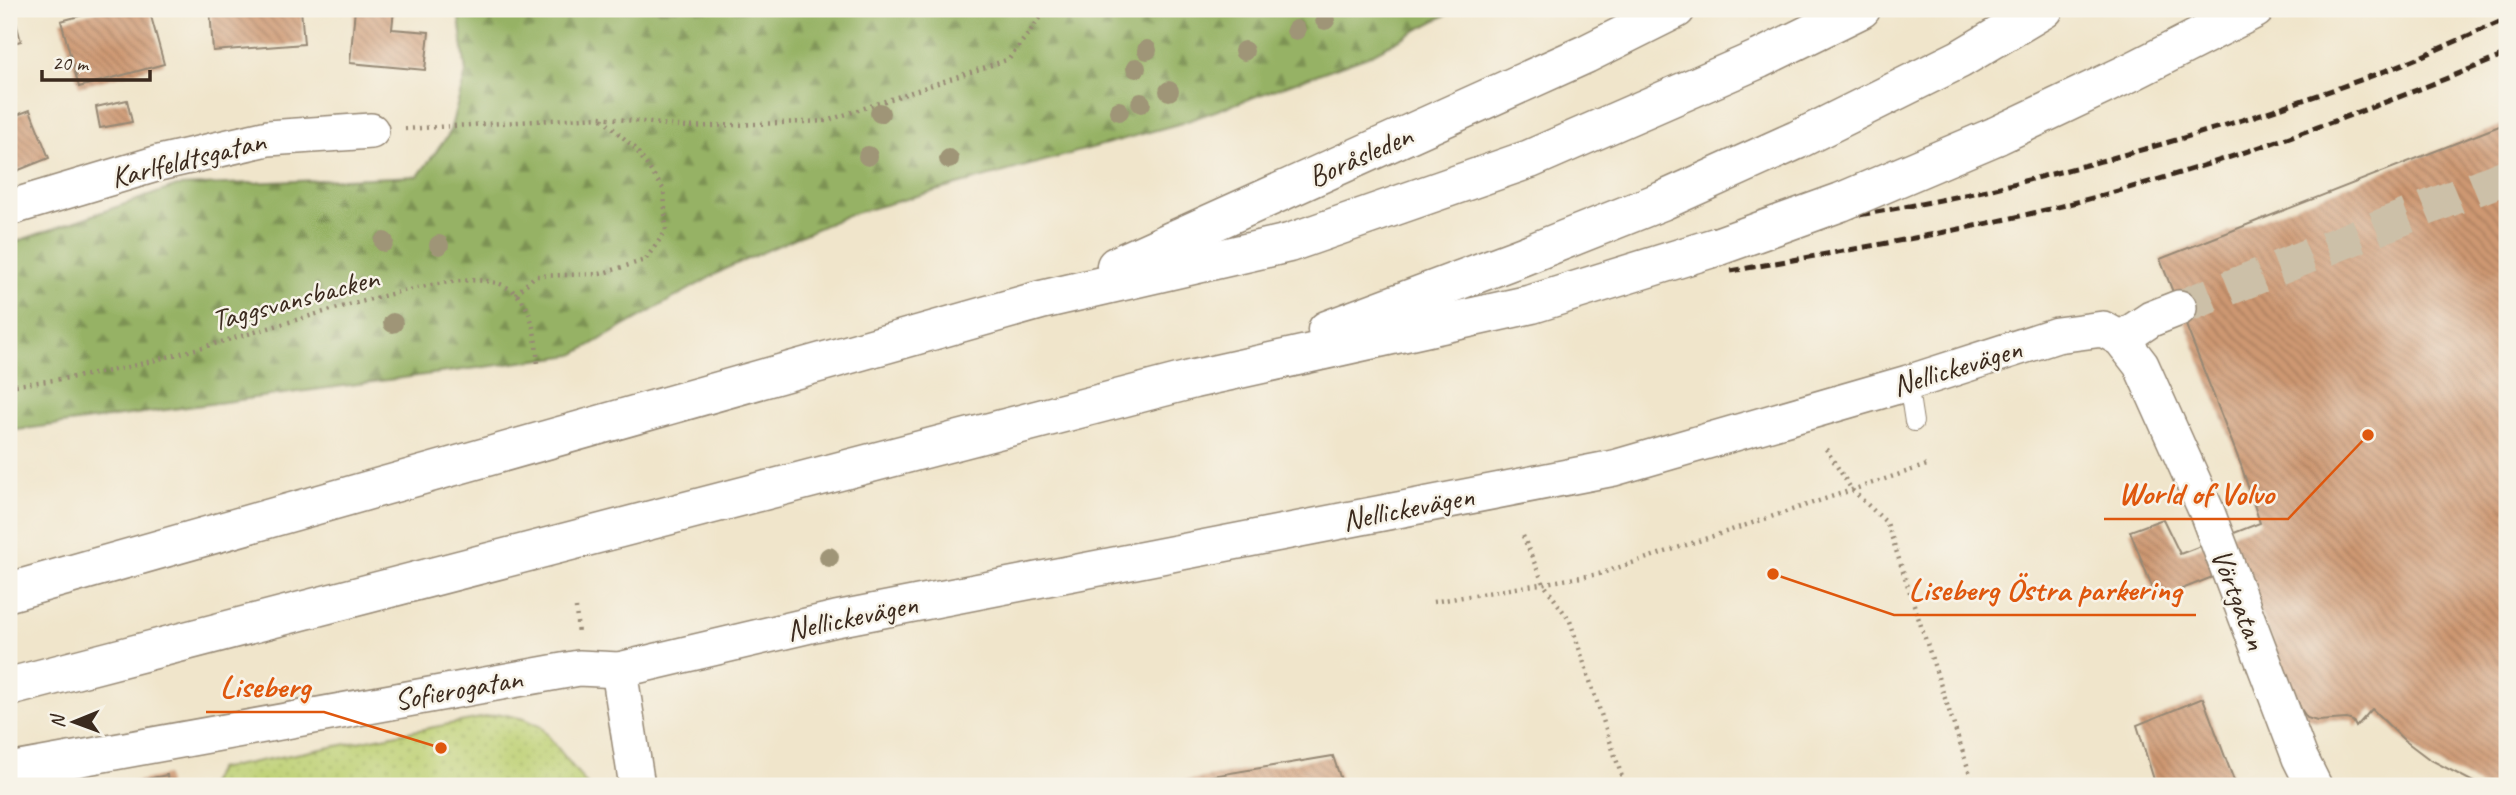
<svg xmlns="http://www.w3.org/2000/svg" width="2516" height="795" viewBox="0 0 2516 795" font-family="Caveat,sans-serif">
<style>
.green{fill:url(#green-dots);stroke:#7c7d48;stroke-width:2}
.forest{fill:url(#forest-firs);stroke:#686e42;stroke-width:2}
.building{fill:url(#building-back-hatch)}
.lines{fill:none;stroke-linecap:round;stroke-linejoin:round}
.minor-tunnel{stroke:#ccc0a8;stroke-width:35;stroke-dasharray:35 18;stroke-linecap:butt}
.service-casing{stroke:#968874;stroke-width:20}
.minor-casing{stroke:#968874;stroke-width:38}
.motorway-casing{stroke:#968874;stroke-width:41}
.path{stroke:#968874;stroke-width:4.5;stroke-dasharray:2 5;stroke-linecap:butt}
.service{stroke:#fff;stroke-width:18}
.minor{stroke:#fff;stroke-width:35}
.motorway{stroke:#fff;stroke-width:38}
.rail{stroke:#3b2a1e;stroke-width:5;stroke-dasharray:10 5;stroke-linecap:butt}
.motorway-bridge-casing{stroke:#968874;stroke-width:41;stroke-linecap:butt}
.motorway-bridge{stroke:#fff;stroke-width:38}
.tree{fill:#9f9577}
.labels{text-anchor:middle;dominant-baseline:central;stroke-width:5;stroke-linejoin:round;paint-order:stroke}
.street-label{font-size:30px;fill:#3b2a1e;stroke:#f7f3e8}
.leader{fill:none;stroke:#df570d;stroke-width:2.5}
.callout-dot{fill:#df570d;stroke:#f7f3e8;stroke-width:2.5}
.callout-label{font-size:32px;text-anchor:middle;font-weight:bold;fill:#df570d;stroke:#f7f3e8;stroke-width:5;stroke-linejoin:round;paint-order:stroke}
</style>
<defs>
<pattern id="green-dots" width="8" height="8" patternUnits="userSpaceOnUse" patternTransform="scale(1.75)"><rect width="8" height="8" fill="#bdd073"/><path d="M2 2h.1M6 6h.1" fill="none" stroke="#a3b363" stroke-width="1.8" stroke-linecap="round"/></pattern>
<pattern id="forest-firs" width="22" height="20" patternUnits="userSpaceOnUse" patternTransform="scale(1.75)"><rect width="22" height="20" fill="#96b265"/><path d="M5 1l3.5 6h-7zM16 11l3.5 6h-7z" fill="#7c9153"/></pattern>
<pattern id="building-back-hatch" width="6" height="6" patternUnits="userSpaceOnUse" patternTransform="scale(1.75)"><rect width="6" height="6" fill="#ce9872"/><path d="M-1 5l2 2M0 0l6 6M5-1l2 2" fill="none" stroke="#a87c5d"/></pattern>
</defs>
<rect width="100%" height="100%" fill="#f7f3e8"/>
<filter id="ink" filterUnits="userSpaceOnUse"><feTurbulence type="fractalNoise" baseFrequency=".0143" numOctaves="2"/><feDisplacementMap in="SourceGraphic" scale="14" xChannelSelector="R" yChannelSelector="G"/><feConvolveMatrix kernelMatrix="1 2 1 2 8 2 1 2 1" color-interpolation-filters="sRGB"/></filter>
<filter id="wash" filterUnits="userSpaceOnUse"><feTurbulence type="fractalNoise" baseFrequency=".00686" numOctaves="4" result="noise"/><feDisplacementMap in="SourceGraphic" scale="28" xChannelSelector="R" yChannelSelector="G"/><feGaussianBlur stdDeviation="1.57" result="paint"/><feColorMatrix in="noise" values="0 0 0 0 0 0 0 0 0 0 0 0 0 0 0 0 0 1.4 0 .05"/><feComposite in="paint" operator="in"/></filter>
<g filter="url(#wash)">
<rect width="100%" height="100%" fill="#f0e5cb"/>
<path class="green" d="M501 714 524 719 541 727 588 786H209L218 769Z"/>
<path class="forest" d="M458 9H1457L1368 56 1182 123 848 215 727 268 573 355 9 431V244L177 186 418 176 449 134 466 73Z"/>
<g id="blocks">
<g class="building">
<path d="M105 9H149L164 64 79 87 61 21Z"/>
<path d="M210 9H301L304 44 213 51Z"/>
<path d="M355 9H394L392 29 429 32 425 70 350 63Z"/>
<path d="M15 19 21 41 9 44V21Z"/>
<path d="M127 100 132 122 100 128 96 107Z"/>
<path d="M30 110 49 158 9 174V118Z"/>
<path d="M2507 123V786H2481L2429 759 2404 740 2372 709 2356 727 2353 721 2347 719 2317 721 2307 718 2301 709 2240 566 2157 599 2130 531 2163 519 2180 554 2260 523 2241 465 2160 259Z"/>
<path d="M2203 698 2236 786H2156L2137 725Z"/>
<path d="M1333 756 1343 786H1158V785Z"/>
<path d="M167 775 168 786H118V785Z"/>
</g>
</g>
</g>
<g filter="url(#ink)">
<use href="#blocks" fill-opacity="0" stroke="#968874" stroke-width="2"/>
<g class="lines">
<path class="minor-tunnel" d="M2179 308 2507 176"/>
<defs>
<path id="service" d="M1908 383 1914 422"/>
<g id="minor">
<path d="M9 208 159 163 268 138 371 131"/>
<path d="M2121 339 2151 319 2179 308"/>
<path d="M619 670 637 786"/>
<path d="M9 771 579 668 619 670 836 619 1614 468 1908 383 2057 335 2103 329 2121 339 2141 365 2206 510 2300 758 2314 786"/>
</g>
<g id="motorway">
<path d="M1996 136 2131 72 2255 9"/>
<path d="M1116 266 1586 54 1676 9"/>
<path d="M1327 330 1521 257 1662 201 1797 140 1960 59 2044 9"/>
<path d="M9 592 1041 300 1289 243 1530 159 1759 59 1861 9"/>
<path d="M9 687 1194 379 1532 304 1719 246"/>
</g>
</defs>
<use href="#service" class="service-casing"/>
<use href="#minor" class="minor-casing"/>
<use href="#motorway" class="motorway-casing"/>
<g class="path">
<path d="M405 129 600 117 687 127 826 121 1009 59 1047 9"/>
<path d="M516 294 535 276 600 274 645 260 666 231 664 190 635 148 601 118"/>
<path d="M9 386C45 381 83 377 119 369 196 351 272 326 349 305 384 296 466 271 500 284 534 297 535 334 538 365"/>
<path d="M1826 449 1852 490 1887 523 1974 786"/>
<path d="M1523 536 1543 583 1570 621 1625 786"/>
<path d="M1433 602 1599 574 1927 465"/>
<path d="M576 608 578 635"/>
</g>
<use href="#service" class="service"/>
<use href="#minor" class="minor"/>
<use href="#motorway" class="motorway"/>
<g class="rail">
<path d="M1727 237C1826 220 1927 206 2024 181 2148 150 2271 114 2390 69 2430 54 2468 35 2507 19"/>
<path d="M1731 271C1830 253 1930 237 2029 214 2193 175 2351 118 2507 54"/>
</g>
<defs>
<path id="motorway-bridge" d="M1719 246 1841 202 1996 136"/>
</defs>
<use href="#motorway-bridge" class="motorway-bridge-casing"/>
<use href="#motorway-bridge" class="motorway-bridge"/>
</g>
<g class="tree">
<circle cx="1325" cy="20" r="10"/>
<circle cx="1296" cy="30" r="10"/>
<circle cx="1147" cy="50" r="10"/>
<circle cx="1244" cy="51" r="10"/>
<circle cx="1136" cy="68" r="10"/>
<circle cx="1169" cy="91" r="10"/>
<circle cx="1141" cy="103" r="10"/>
<circle cx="1119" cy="111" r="10"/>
<circle cx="880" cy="113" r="10"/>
<circle cx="868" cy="156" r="10"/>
<circle cx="949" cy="159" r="10"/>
<circle cx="384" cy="242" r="10"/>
<circle cx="439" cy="245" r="10"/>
<circle cx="393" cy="323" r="10"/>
<circle cx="829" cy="557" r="10"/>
</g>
</g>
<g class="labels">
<g class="street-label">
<text transform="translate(1360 156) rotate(-24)">Boråsleden</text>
<text transform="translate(188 159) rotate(-14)">Karlfeldtsgatan</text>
<text transform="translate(295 299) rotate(-15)">Taggsvansbacken</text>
<text transform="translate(1957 367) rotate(-17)">Nellickevägen</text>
<text transform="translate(1408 508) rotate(-11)">Nellickevägen</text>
<text transform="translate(2239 599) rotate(69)">Vörtgatan</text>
<text transform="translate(852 617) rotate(-12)">Nellickevägen</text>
<text transform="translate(458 689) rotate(-10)">Sofierogatan</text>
</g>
</g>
<path class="leader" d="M2368 435L2288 519H2104M1773 574L1894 615H2196M441 748L324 712H206"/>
<g class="callout-dot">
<circle cx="2368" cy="435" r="7"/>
<circle cx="1773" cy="574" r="7"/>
<circle cx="441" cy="748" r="7"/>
</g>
<g class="callout-label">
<text x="2196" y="504">World of Volvo</text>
<text x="2045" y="600">Liseberg Östra parkering</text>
<text x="265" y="697">Liseberg</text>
</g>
<rect width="2516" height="795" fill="none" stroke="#f7f3e8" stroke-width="35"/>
<g transform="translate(74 722) rotate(269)" stroke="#f7f3e8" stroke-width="5" paint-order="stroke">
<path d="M0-5L12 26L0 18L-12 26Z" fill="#3b2a1e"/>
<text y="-10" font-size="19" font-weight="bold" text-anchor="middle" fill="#3b2a1e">N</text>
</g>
<path d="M42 70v10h108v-10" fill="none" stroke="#3b2a1e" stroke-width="3.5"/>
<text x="52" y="70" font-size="21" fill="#3b2a1e" stroke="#f7f3e8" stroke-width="5" paint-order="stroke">20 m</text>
</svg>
